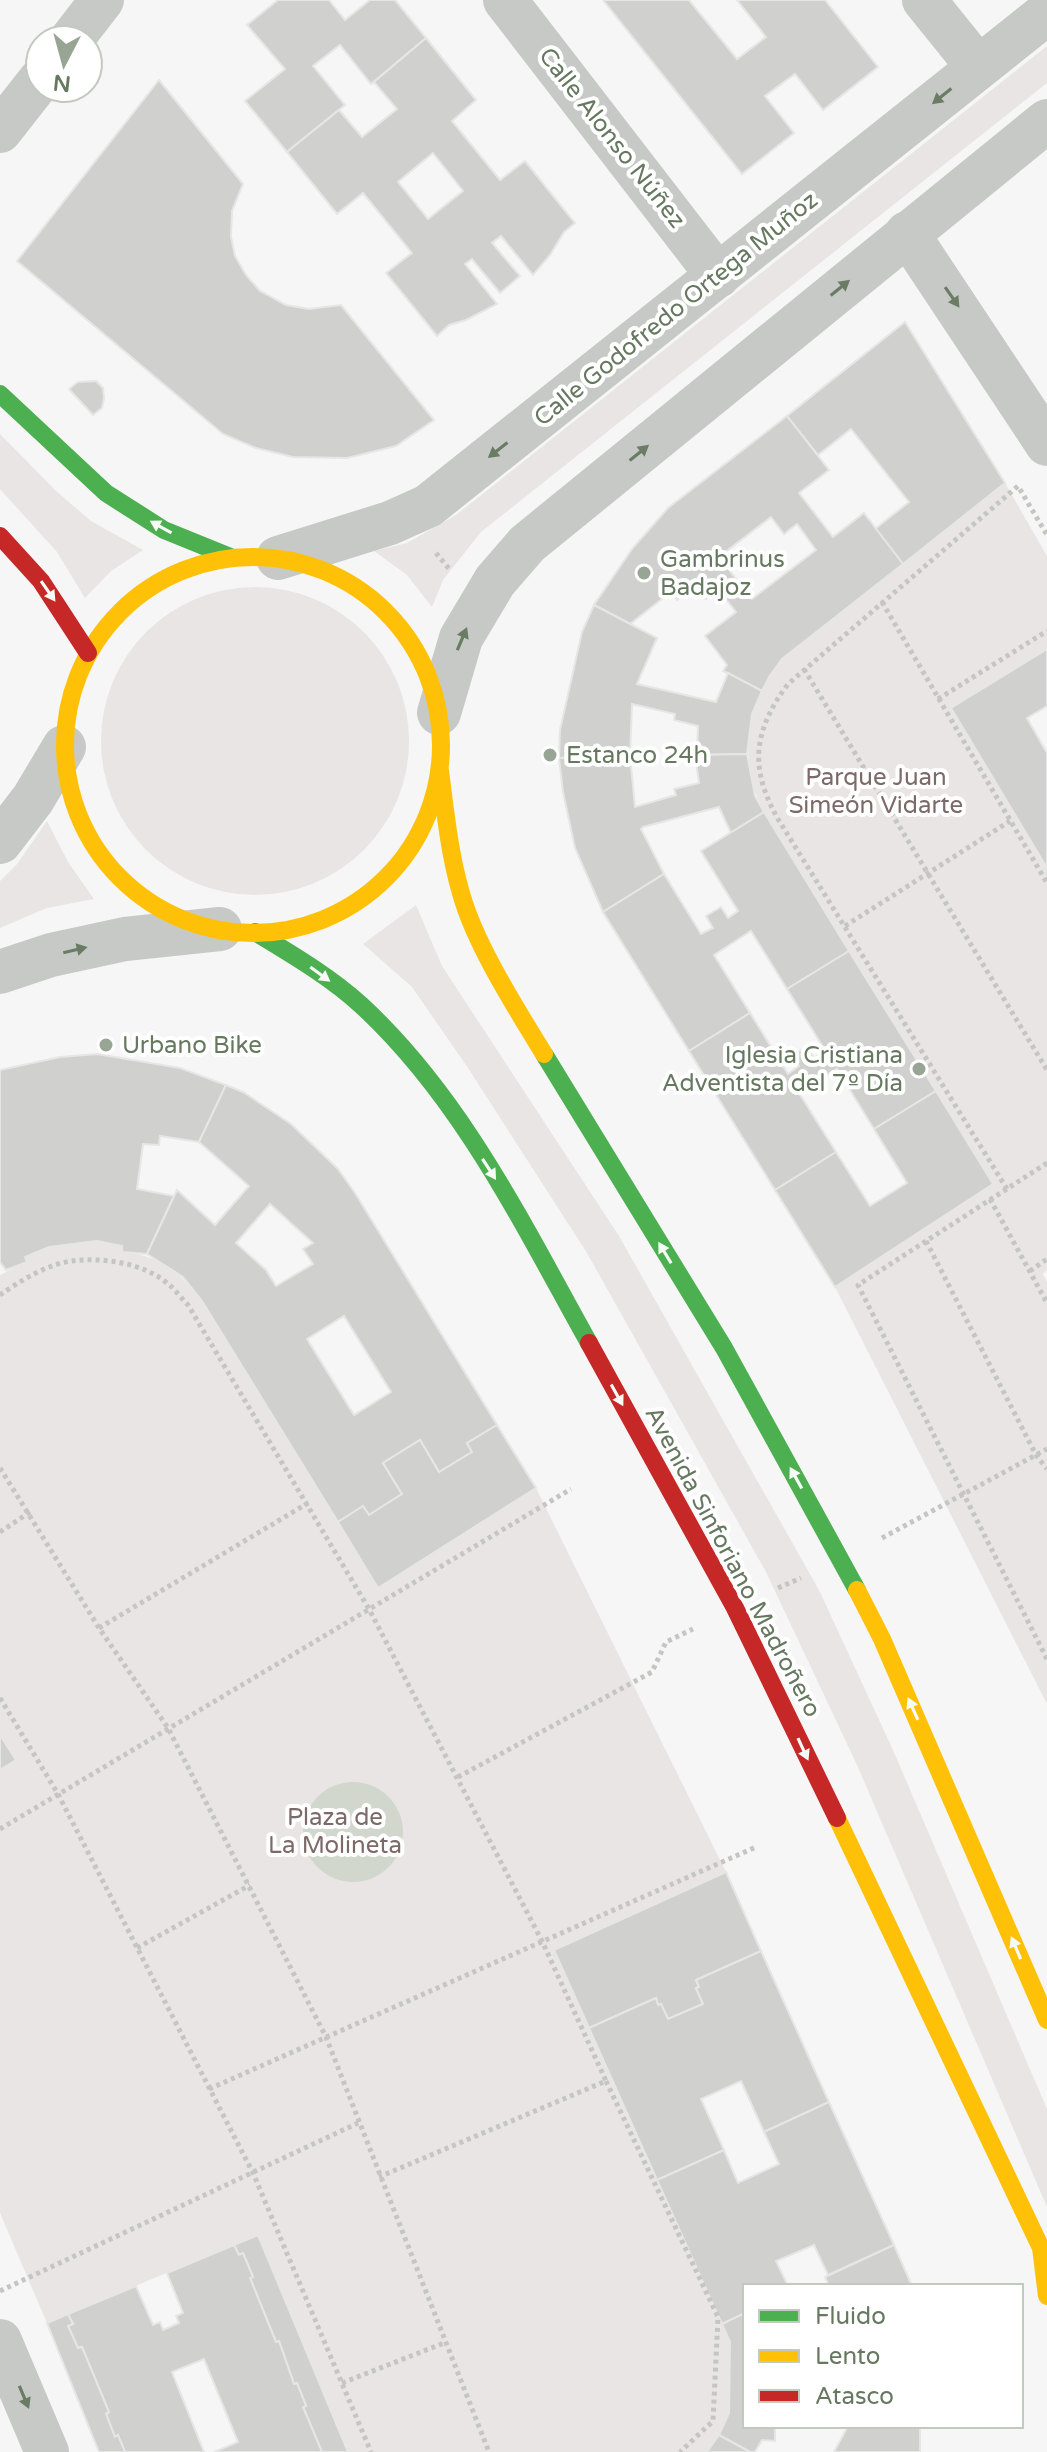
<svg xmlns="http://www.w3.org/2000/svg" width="1047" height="2452" viewBox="0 0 1047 2452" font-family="'Varela Round',sans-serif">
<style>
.green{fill:#e9e5e5}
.water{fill:#d2d7cd}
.building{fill:#d0d1cf;stroke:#e6e6e6;stroke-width:2;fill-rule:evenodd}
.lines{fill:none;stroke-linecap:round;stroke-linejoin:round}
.path{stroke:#c5c6c4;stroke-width:5;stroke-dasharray:4 4;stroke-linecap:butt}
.street{stroke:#c7c9c7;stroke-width:44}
.fast{stroke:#4caf50;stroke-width:18}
.slow{stroke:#ffc107;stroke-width:18}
.jam{stroke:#c62828;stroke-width:18}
.oneway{fill:#6b7c65}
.oneway2{fill:#f6fbf6}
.poi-dot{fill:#98a494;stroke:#fff;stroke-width:3}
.labels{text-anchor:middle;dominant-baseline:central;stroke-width:8;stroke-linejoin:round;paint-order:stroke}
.street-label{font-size:24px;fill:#667860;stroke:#fff}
.poi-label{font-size:24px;fill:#667860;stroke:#fff;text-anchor:start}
.park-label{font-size:24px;fill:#7b6a67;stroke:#fff}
</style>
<rect width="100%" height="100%" fill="#f6f6f6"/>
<g class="green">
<path d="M1047 46V83L481 532 443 580 432 607 407 575 374 551 407 543 456 515Z"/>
<path d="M0 434 56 491 91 521 143 550 111 571 85 598 57 552 0 489Z"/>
<path d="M1005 483 1047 556V649L951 708 1047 868V1270L1043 1274 1047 1282V1704L835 1287 993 1184 764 812C737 761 746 702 782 659Z"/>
<circle cx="255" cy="741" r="154"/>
<path d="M47 821 68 862 94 899 47 908 0 928V881L17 864Z"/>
<path d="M416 905 442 966 619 1236 819 1590 893 1750 1047 2109V2207L857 1765 766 1572 587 1253 466 1065 412 987 363 944Z"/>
<path d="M97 1241 122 1246 123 1252C161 1256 178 1271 202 1301L378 1587 536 1488 726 1872 555 1950 730 2342 729 2413 719 2435 707 2452H348L257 2235 47 2323 0 2213V1770L15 1760 0 1735V1275L26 1262 25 1257 49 1247Z"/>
</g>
<circle class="water" cx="353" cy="1832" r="50"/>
<g class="building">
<path d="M278 0H329L345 20 370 0H395L426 38 371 84 340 45 313 66 345 105 287 152 245 101 285 69 247 25Z"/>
<path d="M603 0H689L737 59 766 37 737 0H825L878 67 823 110 795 74 765 96 794 133 742 174Z"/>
<path d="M426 38 476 100 452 121 500 180 525 161 575 223 564 232 550 255 533 275 501 236 492 243 520 276 500 293 472 259 465 264 497 304 466 320 449 325 437 336 386 273 412 253 363 193 337 214 287 152 339 110 362 137 397 109 374 82ZM433 153 463 191 428 219 398 182Z"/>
<path d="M159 80 243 184 232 211 231 237 235 256 246 275 260 291 286 305 309 309 341 305 434 420 396 446 347 458 293 457 256 448 223 434 17 261Z"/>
<path d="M905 322 1005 483 903 564 875 529 909 502 851 429 818 455 787 416Z"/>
<path d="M96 381 103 388 104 398 102 408 93 415 69 389 78 382Z"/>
<path d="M787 416 829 470 799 493 833 537 864 513 903 564 782 659 769 677 762 691 723 671 727 665 705 636 736 612 718 589 706 599 695 585 677 600 671 592 630 624 594 605 632 549 668 508ZM771 517 784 534 797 524 816 550 752 599 719 557Z"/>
<path d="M594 605 657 638 637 684 716 702 728 673 762 691 752 714 747 754 697 755 698 726 674 720 675 714 632 704 630 756 559 758 560 730 582 632Z"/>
<path d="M1047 649V706L1027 718 1047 753V868L951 708Z"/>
<path d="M747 754 755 796 764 812 731 833 719 807 643 827 641 829 664 874 603 912 575 848 563 792 559 758 630 756 635 807 676 795 674 789 699 783 695 755Z"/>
<path d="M764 812 849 951 787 989 751 931 714 955 750 1013 689 1051 603 912 664 874 701 934 713 928 706 916 721 907 728 918 738 911 701 851Z"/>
<path d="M849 951 936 1091 874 1129 837 1069 799 1093 836 1152 775 1190 689 1051 750 1013 788 1074 799 1066 792 1055 807 1047 814 1058 825 1050 787 989Z"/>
<path d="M97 1054 180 1068 226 1085 199 1142 160 1136 159 1145 143 1144 137 1189 174 1196 147 1254 122 1252V1246L97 1241 49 1247 25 1257 27 1262 6 1270 0 1262V1070L60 1057Z"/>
<path d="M226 1085 243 1092 291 1124 338 1169 355 1193 497 1425 467 1443 472 1452 439 1472 420 1440 383 1463 402 1494 369 1515 363 1506 338 1522 202 1301 183 1277 147 1254 177 1190 215 1225 249 1186 199 1142ZM270 1204 313 1243 303 1249 313 1264 276 1286 266 1270 236 1243ZM344 1316 391 1392 354 1415 307 1339Z"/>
<path d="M936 1091 993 1184 835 1287 775 1190 836 1152 870 1206 907 1183 874 1129Z"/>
<path d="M497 1425 536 1488 378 1588 338 1522 363 1506 369 1515 402 1494 383 1463 420 1440 439 1472 472 1452 467 1443Z"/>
<path d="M0 1735 16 1760 0 1770Z"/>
<path d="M726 1872 761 1951 696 1980 699 1987 696 1988 703 2004 668 2019 661 2004 658 2005 656 1998 589 2028 554 1950Z"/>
<path d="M761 1951 829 2102 764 2132 741 2081 701 2099 724 2150 657 2180 589 2028 656 1998 658 2005 661 2004 668 2019 703 2004 696 1988 699 1987 696 1980Z"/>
<path d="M829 2102 894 2245 828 2275 814 2245 776 2261 788 2286H745V2313L722 2324 657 2180 724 2150 738 2183 779 2164 764 2132Z"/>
<path d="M258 2235 348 2452H322L303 2407 306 2406 297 2383 294 2384 279 2341 276 2342 250 2278 253 2277 243 2253 239 2255 234 2245Z"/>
<path d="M234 2245 239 2255 243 2253 253 2277 250 2278 276 2342 279 2341 294 2384 297 2383 306 2406 303 2407 322 2452H214L238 2442 204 2359 172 2372 204 2452H125L118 2435 115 2437 106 2414 109 2412 82 2347 78 2348 68 2326 73 2324 68 2314 136 2286 153 2325 160 2322 163 2330 179 2323 176 2316 183 2313 167 2273Z"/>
<path d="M894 2245 912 2286H829L825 2277Z"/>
<path d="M745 2313V2426H775V2441L762 2440 755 2452H750L719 2435 729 2413 730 2342 722 2324Z"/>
<path d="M68 2314 73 2324 68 2326 78 2348 82 2347 109 2412 106 2414 115 2437 118 2435 125 2452H99L47 2323Z"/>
<path d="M848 2426H920V2452H834Z"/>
<path d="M719 2435 750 2452H707Z"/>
</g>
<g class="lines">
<g class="path">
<path d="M436 553 450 570"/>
<path d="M882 602 1047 883"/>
<path d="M804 669 1047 1070"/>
<path d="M938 699 1047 631"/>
<path d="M845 926 1010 821"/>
<path d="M1047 1163 858 1285 1047 1659"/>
<path d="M1007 1189 778 819C749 768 753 731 788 684L1018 486 1047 535"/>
<path d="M990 1199 1047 1303"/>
<path d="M926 1241 1036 1455 1047 1469"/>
<path d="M1030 1271 1047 1259"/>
<path d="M0 1295C20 1281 47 1264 72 1261 103 1257 143 1263 167 1283 175 1289 181 1298 188 1305L369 1609 542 1941 606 2081 379 2177"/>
<path d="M0 1468 99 1628 168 1728 326 2037 489 2452"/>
<path d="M0 1532 30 1512"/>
<path d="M882 1538 1047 1449"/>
<path d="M778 1588 801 1578"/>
<path d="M99 1628 308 1503"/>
<path d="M0 1698 58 1794 253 2173 371 2452"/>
<path d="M458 1777 652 1672 666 1642 693 1629"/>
<path d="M0 1829 571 1489"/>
<path d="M137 1948 250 1885"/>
<path d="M606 2081 718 2317 713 2421 680 2452"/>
<path d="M209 2089 756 1847"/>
<path d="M0 2291 358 2123"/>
<path d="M342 2383 444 2343"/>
</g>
<g class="street">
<path d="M505 0 718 276"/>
<path d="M924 0 978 67"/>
<path d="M71 40 102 0"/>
<path d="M0 131 40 80"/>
<path d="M907 233 1047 444"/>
<path d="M278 558 390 523 428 506 1047 13"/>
<path d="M439 713 461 638 495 581 527 544 1047 121"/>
<path d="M0 842 33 799 64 747"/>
<path d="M0 972 51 955 125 939 220 929"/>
<path d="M0 2341 47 2452"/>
</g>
<g class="fast">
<path d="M0 394 106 493 164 530 233 558"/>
<path d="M255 932C291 954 329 976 361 1005 462 1098 523 1225 589 1343"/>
<path d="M544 1054 724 1348 857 1590"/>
</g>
<g class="slow">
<circle cx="253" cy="745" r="188"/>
<path d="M440 771C446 816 450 862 465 906 481 953 517 1010 544 1054"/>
<path d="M857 1590 882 1639 1047 2020"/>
<path d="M837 1818 1041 2248 1047 2296"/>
</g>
<g class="jam">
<path d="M0 536 41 581 88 653"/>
<path d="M589 1343 735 1608 837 1818"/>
</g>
</g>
<defs><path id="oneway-solid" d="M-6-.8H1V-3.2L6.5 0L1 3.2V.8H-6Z" transform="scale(2)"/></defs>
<g class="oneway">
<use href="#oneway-solid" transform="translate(942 96) rotate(141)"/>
<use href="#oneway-solid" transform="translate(840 288) rotate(-39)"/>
<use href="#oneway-solid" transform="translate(952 297) rotate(55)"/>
<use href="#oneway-solid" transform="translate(498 450) rotate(142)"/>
<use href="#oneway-solid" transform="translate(639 453) rotate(-39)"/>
<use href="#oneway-solid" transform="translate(462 639) rotate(-67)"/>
<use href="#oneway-solid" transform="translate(75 950) rotate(-13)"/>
<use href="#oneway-solid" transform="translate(24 2397) rotate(67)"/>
</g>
<g class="oneway2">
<use href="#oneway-solid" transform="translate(161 527) rotate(-151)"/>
<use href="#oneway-solid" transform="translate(48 591) rotate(55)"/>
<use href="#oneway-solid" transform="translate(320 974) rotate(36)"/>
<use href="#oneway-solid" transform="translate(489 1169) rotate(57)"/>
<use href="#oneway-solid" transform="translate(665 1253) rotate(-121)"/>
<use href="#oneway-solid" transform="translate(617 1395) rotate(61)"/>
<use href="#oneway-solid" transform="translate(796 1478) rotate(-119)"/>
<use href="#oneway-solid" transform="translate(913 1709) rotate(-114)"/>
<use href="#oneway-solid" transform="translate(803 1749) rotate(65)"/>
<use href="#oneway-solid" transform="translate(1016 1948) rotate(-113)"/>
</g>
<g class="poi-dot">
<circle cx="644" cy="573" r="8"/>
<circle cx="550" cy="755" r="8"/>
<circle cx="106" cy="1045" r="8"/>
<circle cx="919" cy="1069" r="8"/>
</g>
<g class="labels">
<g class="street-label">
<text transform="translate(612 138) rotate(52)">Calle Alonso Núñez</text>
<text transform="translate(676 309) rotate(-39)">Calle Godofredo Ortega Muñoz</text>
<text transform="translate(733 1562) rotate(62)">Avenida Sinforiano Madroñero</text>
</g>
<g class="poi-label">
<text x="660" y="559">Gambrinus<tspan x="660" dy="28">Badajoz</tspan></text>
<text x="566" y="755">Estanco 24h</text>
<text x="122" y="1045">Urbano Bike</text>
<text x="903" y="1055" text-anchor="end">Iglesia Cristiana<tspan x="903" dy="28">Adventista del 7º Día</tspan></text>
</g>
<g class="park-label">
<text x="876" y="777">Parque Juan<tspan x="876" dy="28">Simeón Vidarte</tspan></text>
<text x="335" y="1817">Plaza de<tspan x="335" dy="28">La Molineta</tspan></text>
</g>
</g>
<rect x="743" y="2284" width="280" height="144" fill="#ffffff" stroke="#c2c9bf" stroke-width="2"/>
<rect x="759" y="2310" width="40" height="12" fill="#4caf50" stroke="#c2c9bf" stroke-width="2"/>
<text x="815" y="2324" font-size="24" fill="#667860">Fluido</text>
<rect x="759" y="2350" width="40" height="12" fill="#ffc107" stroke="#c2c9bf" stroke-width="2"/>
<text x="815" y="2364" font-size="24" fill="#667860">Lento</text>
<rect x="759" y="2390" width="40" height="12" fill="#c62828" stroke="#c2c9bf" stroke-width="2"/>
<text x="815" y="2404" font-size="24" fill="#667860">Atasco</text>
<g transform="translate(64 64) rotate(186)"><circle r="38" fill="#ffffff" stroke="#c2c9bf" stroke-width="2"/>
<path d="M0-6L14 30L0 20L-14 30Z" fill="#98a494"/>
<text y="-12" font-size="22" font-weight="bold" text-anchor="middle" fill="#667860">N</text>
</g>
</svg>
